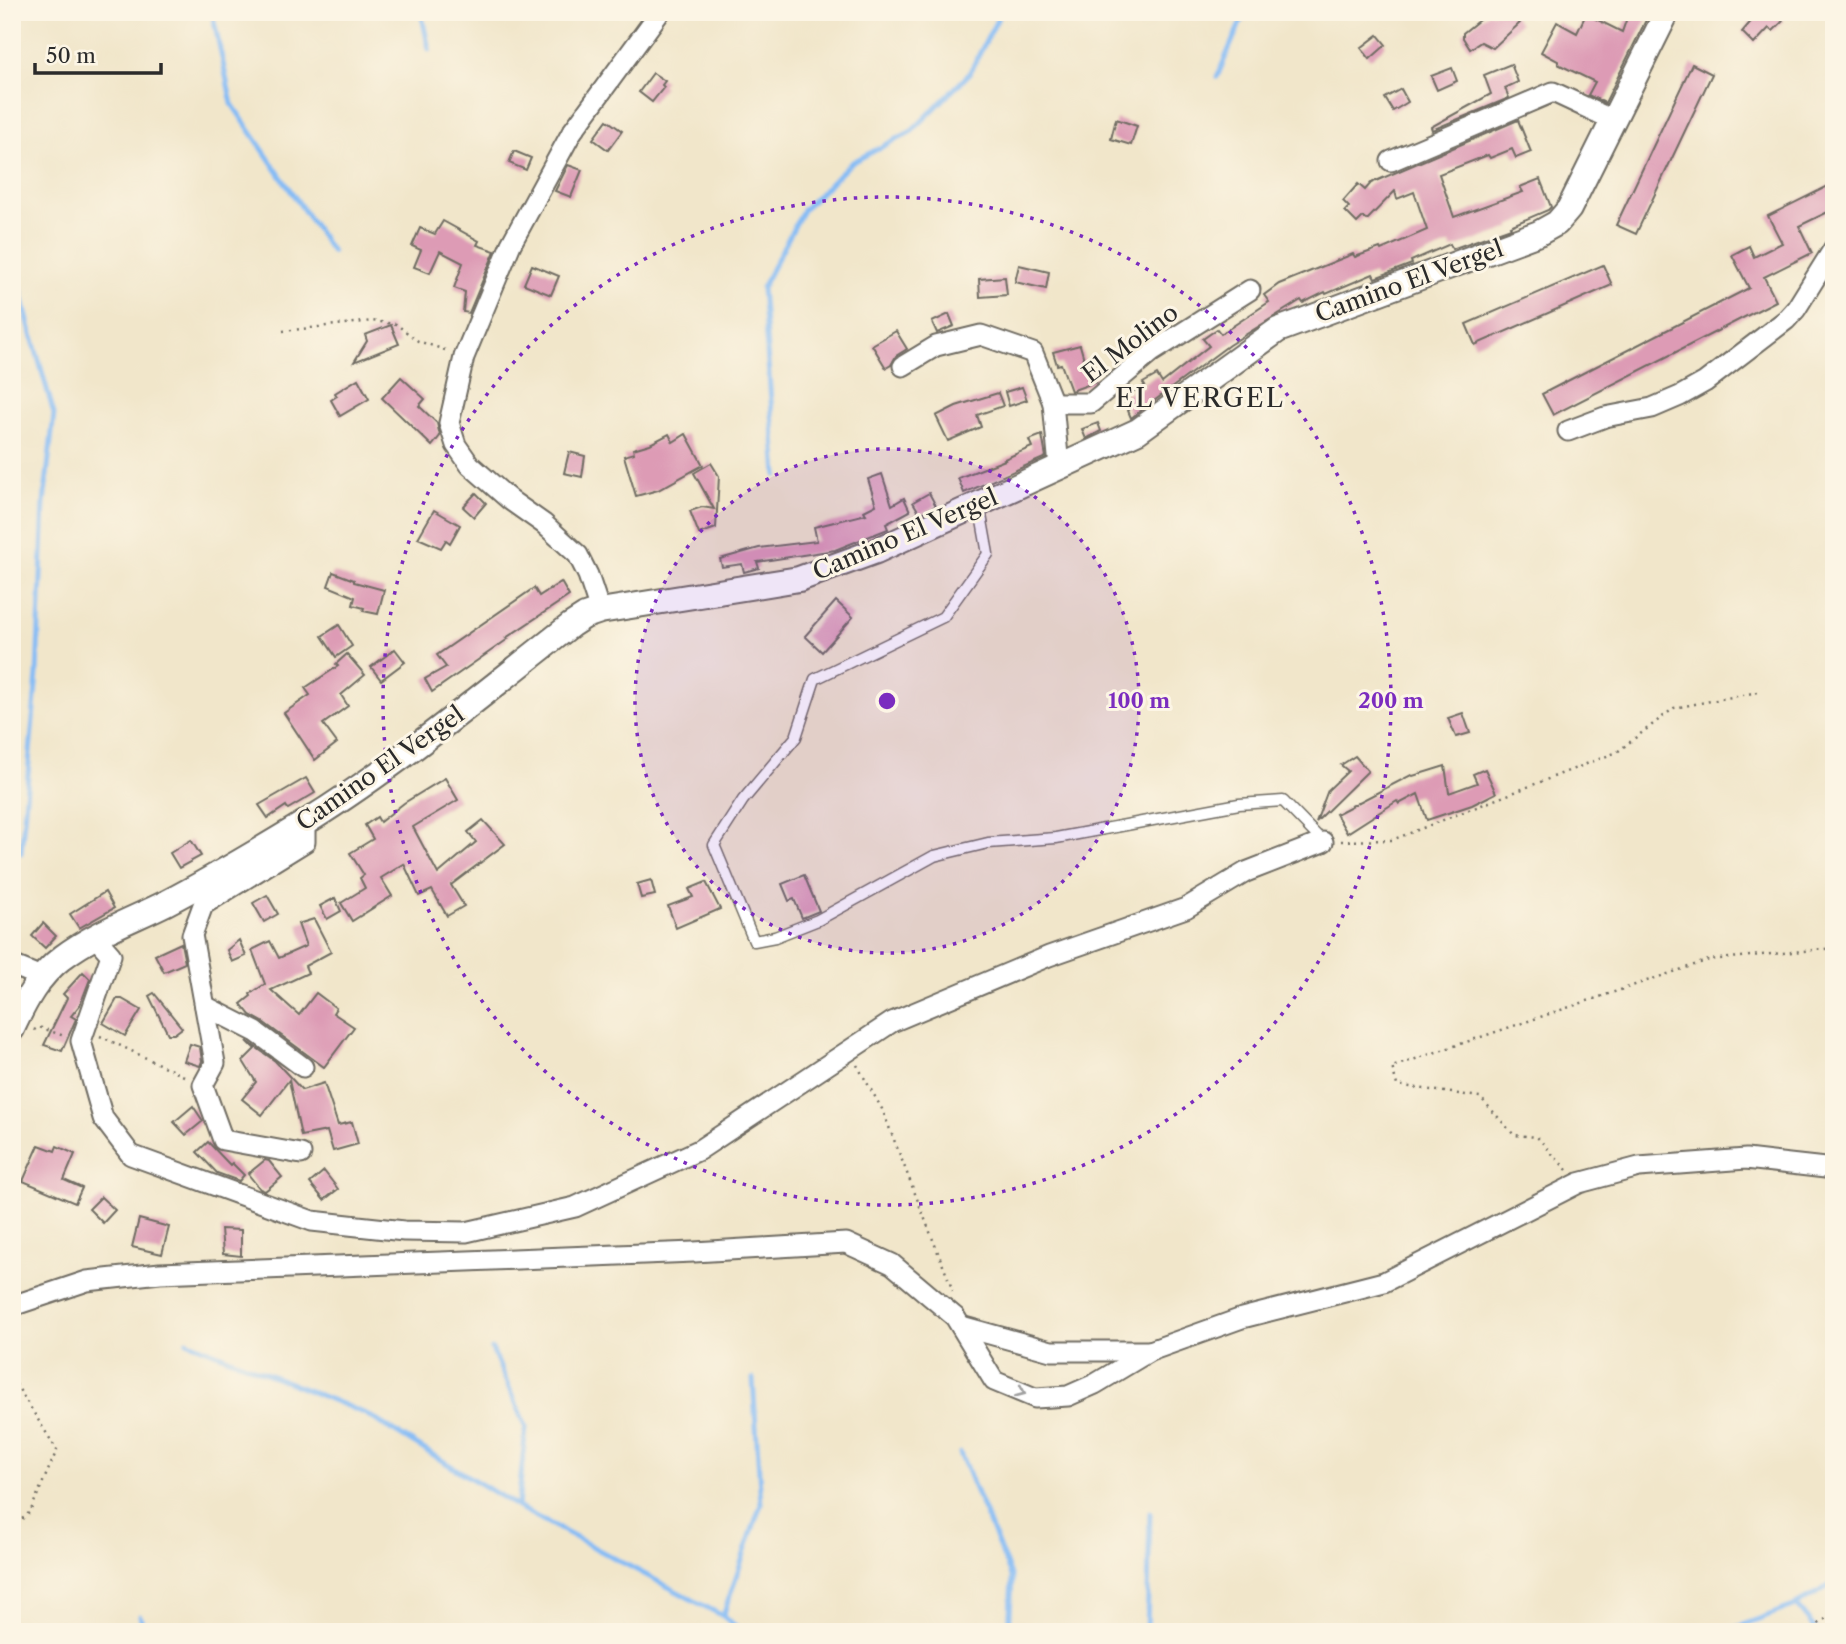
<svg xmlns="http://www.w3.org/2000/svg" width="1846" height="1644" viewBox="0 0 1846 1644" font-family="'Libre Caslon Text',serif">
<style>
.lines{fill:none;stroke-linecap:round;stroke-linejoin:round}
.stream{stroke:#85bcf5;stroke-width:5}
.building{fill:#dd9bb5}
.service-casing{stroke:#706c63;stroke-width:13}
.minor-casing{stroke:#706c63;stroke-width:23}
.tertiary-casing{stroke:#706c63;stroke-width:28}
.path{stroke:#706c63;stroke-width:2.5;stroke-dasharray:2 5;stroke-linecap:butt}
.service{stroke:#fff;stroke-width:10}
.minor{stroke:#fff;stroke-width:19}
.tertiary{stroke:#fff;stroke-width:24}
.oneway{stroke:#a0a0a0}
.ring{fill:none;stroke:#7b2cbf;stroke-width:3.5;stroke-dasharray:3.5 7}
.labels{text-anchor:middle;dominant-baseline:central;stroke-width:6;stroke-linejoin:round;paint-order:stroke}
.street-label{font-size:24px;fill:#2b2b2b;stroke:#fcf5e5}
.neighbourhood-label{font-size:26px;letter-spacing:2px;fill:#2b2b2b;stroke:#fcf5e5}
.centre{fill:#7b2cbf;stroke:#fcf5e5;stroke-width:3.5}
.ring-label{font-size:21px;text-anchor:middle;font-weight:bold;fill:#7b2cbf;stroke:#fcf5e5;stroke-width:6;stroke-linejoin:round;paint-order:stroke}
</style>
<rect width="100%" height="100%" fill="#fcf5e5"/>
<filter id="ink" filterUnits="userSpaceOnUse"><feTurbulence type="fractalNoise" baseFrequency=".0143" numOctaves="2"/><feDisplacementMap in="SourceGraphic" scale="14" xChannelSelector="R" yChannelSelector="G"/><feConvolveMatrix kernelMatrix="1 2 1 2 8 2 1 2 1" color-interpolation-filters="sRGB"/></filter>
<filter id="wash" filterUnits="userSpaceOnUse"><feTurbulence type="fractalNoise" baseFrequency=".00686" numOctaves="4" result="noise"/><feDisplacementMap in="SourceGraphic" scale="28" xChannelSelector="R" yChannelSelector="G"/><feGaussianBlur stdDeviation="1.57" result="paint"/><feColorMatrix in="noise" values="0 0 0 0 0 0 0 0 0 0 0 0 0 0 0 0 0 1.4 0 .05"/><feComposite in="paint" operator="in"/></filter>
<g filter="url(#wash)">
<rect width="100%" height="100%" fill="#f1e6ca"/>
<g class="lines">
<g class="stream">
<path d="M212 12 232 104 332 252"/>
<path d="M421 12 429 49"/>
<path d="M1217 77 1245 12"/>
<path d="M12 254 30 329 54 414 44 503 37 674 21 853"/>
<path d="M777 475 762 288 803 210 851 163 912 131 969 74 1001 12"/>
<path d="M187 1341 366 1414 518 1507 723 1616 743 1632"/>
<path d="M492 1349 526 1427 518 1507"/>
<path d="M960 1453 1012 1578 1009 1632"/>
<path d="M1796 1605 1818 1632"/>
<path d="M140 1616 145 1632"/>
<path d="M723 1616 761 1504 753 1379"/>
<path d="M1147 1632 1150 1512"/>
<path d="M1724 1632 1796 1605 1834 1583"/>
</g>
</g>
<g id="blocks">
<g class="building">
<path d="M1489 12H1510L1520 23 1493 48 1481 42 1470 49 1463 38V33Z"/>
<path d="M1629 12H1650L1605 103 1588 95 1595 82 1558 64V61L1541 52 1557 22 1577 33 1586 14 1622 32Z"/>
<path d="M1759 12H1773L1783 21 1773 31 1769 28 1754 44 1742 32Z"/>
<path d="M1378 35 1386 45 1370 59 1361 48Z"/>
<path d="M1511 64 1518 82 1505 88 1509 98 1432 130 1431 127 1491 94 1484 75Z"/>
<path d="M1692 64 1712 74 1636 234 1616 225Z"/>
<path d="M1452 68 1457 81 1437 90 1431 76Z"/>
<path d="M653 73 665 81 662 85 664 87 652 102 639 92Z"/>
<path d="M1401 89 1408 102 1393 111 1385 98Z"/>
<path d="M1116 119 1137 126 1131 145 1111 139Z"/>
<path d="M607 120 622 131 608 150 593 139Z"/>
<path d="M1518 120 1531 152 1516 158 1512 149 1490 158 1488 155 1439 174 1454 217 1523 192 1520 187 1540 179 1551 207 1548 210 1510 226 1511 228 1452 249 1450 244 1411 261 1412 264 1396 270 1375 278 1373 274 1326 294 1325 292 1303 303 1301 300 1229 345 1131 418 1122 396 1145 386 1143 383 1157 375 1162 383 1209 346 1203 339 1217 329 1221 334 1269 302 1264 295 1279 284 1353 254 1355 257 1380 248 1381 250 1427 230 1414 192 1397 199 1395 191 1367 220 1363 217 1357 223 1345 211 1349 207 1343 201 1358 184 1365 190 1371 183Z"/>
<path d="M514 151 531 158 526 170 509 163Z"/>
<path d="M568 165 582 170 571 197 555 191Z"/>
<path d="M1834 183V209L1799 226 1812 253 1764 277 1776 301 1553 415 1542 394 1749 288 1732 255 1749 246 1754 257 1782 243 1768 216Z"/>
<path d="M443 221 479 241 477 245 495 251 469 313 463 312 465 292 454 288 463 263 440 251 430 273 414 267 421 250 412 246 420 228 435 234Z"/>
<path d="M532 265 559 276 551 295 524 284Z"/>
<path d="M1019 265 1049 272 1046 289 1015 282Z"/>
<path d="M1603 265 1612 285 1475 345 1466 324Z"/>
<path d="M1005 277 1007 295 980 297 979 279Z"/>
<path d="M949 314 954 326 937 333 932 322Z"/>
<path d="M391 325 399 344 354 362 367 341 365 335Z"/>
<path d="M896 331 907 349 896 356 891 365 886 368 872 345Z"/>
<path d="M1080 345 1087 370 1090 369 1096 382 1071 391 1061 364 1057 365 1053 352Z"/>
<path d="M401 377 425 399 419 406 437 423 440 436 432 446 382 398Z"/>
<path d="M358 379 369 399 340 416 331 400 337 396 335 393Z"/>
<path d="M1022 387 1027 400 1009 406 1005 392Z"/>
<path d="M998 393 1003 406 977 415 981 427 948 441 936 416 956 406Z"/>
<path d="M1098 423 1101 431 1086 439 1082 429Z"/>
<path d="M669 434 673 442 686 434 703 465 658 490 636 496 624 456 634 453 633 449 650 444Z"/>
<path d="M1042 435 1046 457 964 493 958 478 1005 460 1004 459 1032 447 1029 440Z"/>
<path d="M569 452 585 456 582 477 564 473Z"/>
<path d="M711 463 719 476 716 528 699 534 690 511 702 507 714 509 694 473Z"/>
<path d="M882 474 892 505 904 498 910 511 886 524 888 529 835 550 757 562 759 568 744 572 742 564 722 567 720 559 759 548 817 541 814 527 866 514 864 511 876 505 868 479Z"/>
<path d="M476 493 486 503 474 517 463 507Z"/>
<path d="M929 493 936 506 920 514 913 502Z"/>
<path d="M434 510 460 525 450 543 446 540 441 548 418 538Z"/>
<path d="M333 572 354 580V582L384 590 378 614 363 611 364 608 353 605 355 597 328 586Z"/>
<path d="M561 582 569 596 506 638 508 639 432 692 425 679 446 667 437 655 534 588 539 596Z"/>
<path d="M836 601 853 617 822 652 805 636Z"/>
<path d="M339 625 352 646 336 657 322 636Z"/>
<path d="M395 649 405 662 381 680 371 667Z"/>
<path d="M347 654 365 675 341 695 348 706 323 724 337 743 315 760 284 713 310 695 305 688 338 666 336 664Z"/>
<path d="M1463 713 1470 733 1456 737 1448 718Z"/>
<path d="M1355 756 1368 771 1316 822 1328 790 1348 771 1341 765Z"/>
<path d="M1445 766 1449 793 1477 783 1473 774 1485 769 1496 793 1472 805 1427 820 1418 794 1399 804 1397 801 1347 833 1336 814 1411 775 1413 776Z"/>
<path d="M306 778 315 793 288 809 286 806 268 818 259 805Z"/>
<path d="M445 778 458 800 413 827 438 874 476 842 468 832 483 820 505 844 451 885 464 906 447 916 432 890 419 896 404 864 381 878 392 896 352 921 341 903 365 888 360 878 364 875 350 853 373 839 365 825 377 817 380 822 404 803Z"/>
<path d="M191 840 201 856 179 868 170 853Z"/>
<path d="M804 875 819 911 802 918 794 899 789 901 782 884Z"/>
<path d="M651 880 655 895 641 898 637 884Z"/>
<path d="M706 882 720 909 676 928 668 906 693 897 689 889Z"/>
<path d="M105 892 114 908 79 928 70 914Z"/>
<path d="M267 895 278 914 264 922 253 903Z"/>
<path d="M335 898 341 911 327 919 320 906Z"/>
<path d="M314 919 331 952 305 966 308 973 271 990 299 1015 316 993 336 1008 333 1013 354 1027 324 1067 263 1022 250 1015 241 1004 251 996 250 994 265 984 252 950 270 941 279 958 306 946 298 924Z"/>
<path d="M43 923 56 936 45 948 32 936Z"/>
<path d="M239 940 246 956 232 962 227 950Z"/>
<path d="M181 943 185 963 164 972 155 955Z"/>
<path d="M83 972 90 979 80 1005 71 1016 76 1019 62 1051 44 1045 67 998 63 994Z"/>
<path d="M154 993 182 1028 174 1034H168L149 996Z"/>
<path d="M117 999H122L141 1010 125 1036 103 1023Z"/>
<path d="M247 1041 275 1061 302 1090 324 1083 338 1125 352 1122 358 1144 333 1151 327 1131 301 1136 289 1080 262 1115 242 1099 256 1082 243 1061 255 1049Z"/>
<path d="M190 1044 200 1047 202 1061 200 1066 184 1061Z"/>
<path d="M193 1106 203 1121 186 1135 174 1122Z"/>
<path d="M208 1142 230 1165 232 1163 244 1175 239 1181 217 1173 197 1152Z"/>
<path d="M39 1145 55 1151 57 1146 75 1154 64 1180 82 1188 75 1203 23 1181Z"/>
<path d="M265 1160 269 1161 282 1177 265 1191 260 1189 248 1174Z"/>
<path d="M324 1171 338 1189 324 1200 310 1183Z"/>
<path d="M101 1197 115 1210 103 1223 89 1209Z"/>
<path d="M139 1219 169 1227 162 1254 132 1247Z"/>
<path d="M221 1229 241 1230V1256L223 1254Z"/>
</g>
</g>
</g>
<g filter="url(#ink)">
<use href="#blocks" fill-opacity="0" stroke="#706c63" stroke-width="2"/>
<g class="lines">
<defs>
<path id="service" d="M979 504 988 554 943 617 815 679 796 737 743 800 714 845 754 941 775 937 818 920 934 856 988 843 1056 838 1239 804 1283 801 1323 842"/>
<g id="minor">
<path d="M1391 161 1553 92 1615 121"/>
<path d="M903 366 936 346 981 335 1033 353 1053 403"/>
<path d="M1568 431 1605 417 1652 408 1680 396 1705 382 1786 320 1796 309 1834 248"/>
<path d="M1059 467 1053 403H1091L1152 352 1250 290"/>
<path d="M600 611 588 575 578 555 544 524 510 500 470 465 456 445 449 423 464 357 511 244 572 132 660 12"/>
<path d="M96 938 111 955 81 1041 103 1118 131 1155 312 1221 404 1231 466 1232 575 1207 699 1150 892 1022 1049 956 1186 908 1246 872 1323 842"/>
<path d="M12 965 41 977"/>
<path d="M205 1006 256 1032 303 1067"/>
<path d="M301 1154 223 1140 203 1085 215 1063 192 935 203 905 305 842V823"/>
<path d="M12 1306 87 1281 160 1273 694 1252 846 1243 892 1264 955 1317 994 1381 1035 1398 1068 1396 1095 1384 1150 1351 1242 1318 1384 1282 1579 1183 1639 1167 1746 1159 1834 1169"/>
<path d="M961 1326 1051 1351H1149"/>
</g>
<path id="tertiary" d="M12 1029C25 1001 38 976 63 957 93 934 132 920 166 903 214 878 262 849 308 821 401 763 485 692 571 625L585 616 600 611 799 579 876 551 1138 431 1278 330 1539 233 1557 223 1569 209 1667 12"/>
</defs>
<use href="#service" class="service-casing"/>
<use href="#minor" class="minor-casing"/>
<use href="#tertiary" class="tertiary-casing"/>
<g class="path">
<path d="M283 331 372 321 396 324 418 341 448 351"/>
<path d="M1341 841 1392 840 1617 752 1674 708 1758 692"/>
<path d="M34 1030 39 1027 64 1036"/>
<path d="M100 1036 186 1077"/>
<path d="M857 1065 882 1109 953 1291"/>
<path d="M1567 1170 1537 1137 1514 1135 1480 1097 1397 1085 1392 1067 1709 960 1834 948"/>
<path d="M12 1370 13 1323"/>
<path d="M12 1378 57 1450 30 1512 12 1528"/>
<path d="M1807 1632 1834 1613"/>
</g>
<use href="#service" class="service"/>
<use href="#minor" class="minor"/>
<use href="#tertiary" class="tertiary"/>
</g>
<defs><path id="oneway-chevron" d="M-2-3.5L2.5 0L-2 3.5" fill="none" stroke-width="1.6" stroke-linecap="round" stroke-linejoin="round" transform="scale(1.75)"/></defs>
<use class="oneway" href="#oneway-chevron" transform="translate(1021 1392) rotate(23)"/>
</g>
<circle cx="887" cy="701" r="252" fill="#7b2cbf" fill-opacity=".12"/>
<g class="ring">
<circle cx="887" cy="701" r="252"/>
<circle cx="887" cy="701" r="504"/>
</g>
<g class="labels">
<g class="street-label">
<text transform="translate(1409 281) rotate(-20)">Camino El Vergel</text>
<text transform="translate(1130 343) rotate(-37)">El Molino</text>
<text transform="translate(905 534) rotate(-23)">Camino El Vergel</text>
<text transform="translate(380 768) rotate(-35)">Camino El Vergel</text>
</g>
<g class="neighbourhood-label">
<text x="1200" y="398">EL VERGEL</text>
</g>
</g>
<circle cx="887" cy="701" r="10" class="centre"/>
<g class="ring-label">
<text x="1139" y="708">100 m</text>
<text x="1391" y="708">200 m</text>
</g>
<rect width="1846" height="1644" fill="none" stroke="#fcf5e5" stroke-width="42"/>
<path d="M35 63v10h126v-10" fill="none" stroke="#2b2b2b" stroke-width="3.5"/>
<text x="46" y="63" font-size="21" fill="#2b2b2b" stroke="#fcf5e5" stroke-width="5" paint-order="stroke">50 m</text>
</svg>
